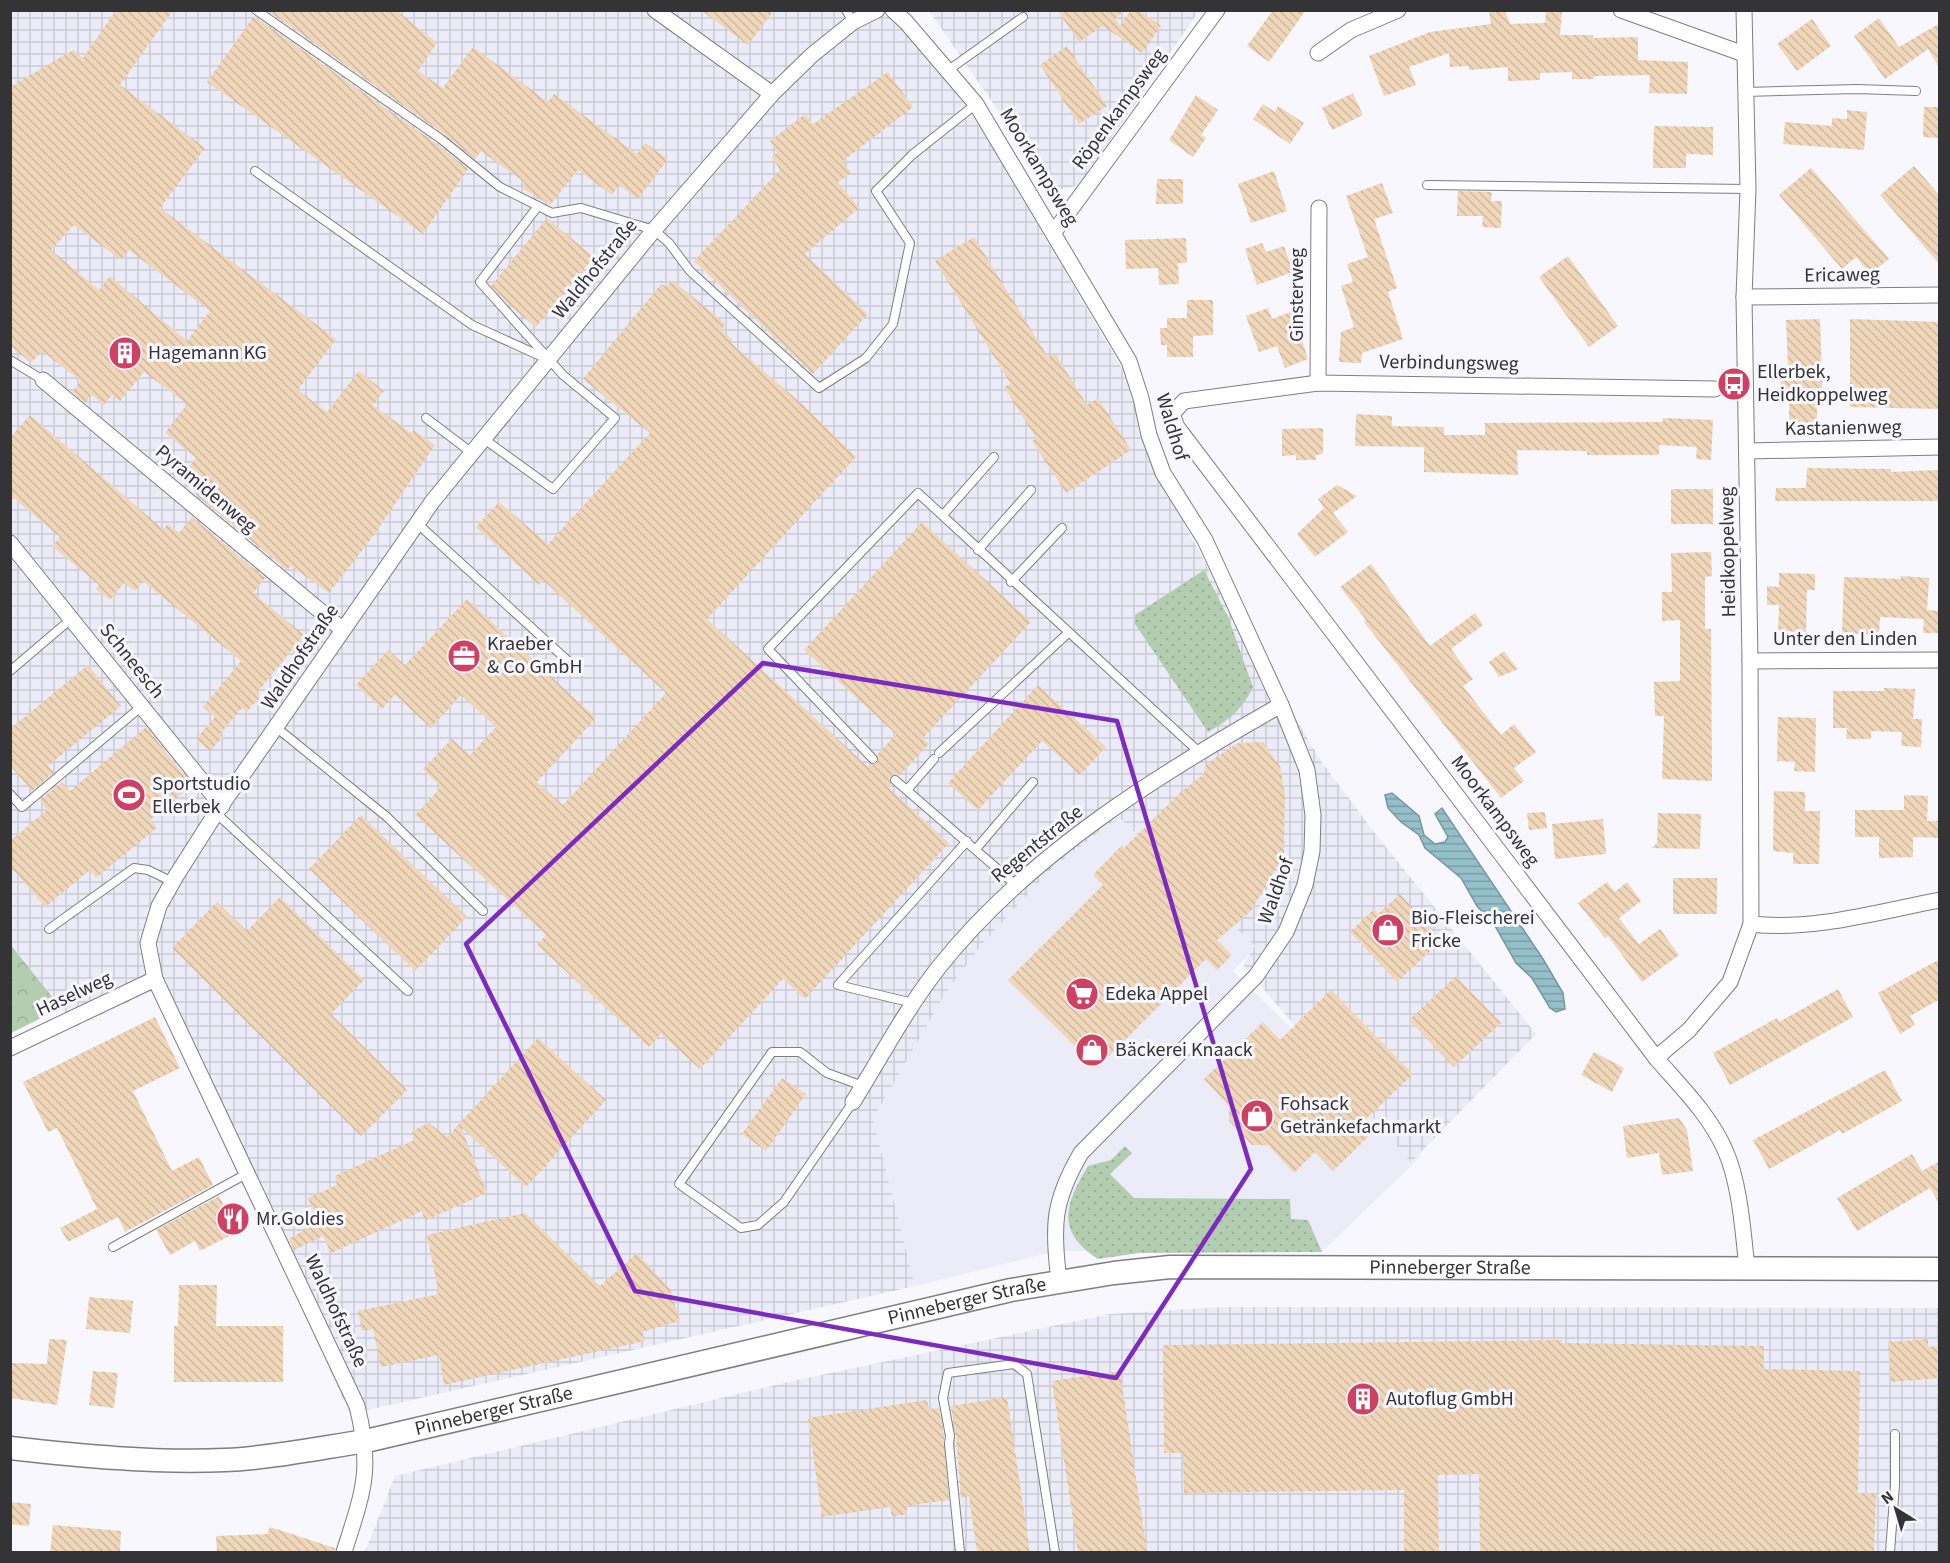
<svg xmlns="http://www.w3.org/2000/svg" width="1950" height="1563" viewBox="0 0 1950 1563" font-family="'Source Sans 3',sans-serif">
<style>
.built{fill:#ececf9}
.industrial{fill:url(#industrial-grid)}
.grass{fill:url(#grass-dots)}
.forest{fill:url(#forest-crowns)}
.water{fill:url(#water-rules);stroke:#78969e;stroke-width:1.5}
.building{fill:url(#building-back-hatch);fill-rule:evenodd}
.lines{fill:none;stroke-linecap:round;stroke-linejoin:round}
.lane-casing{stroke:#7e7e83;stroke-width:10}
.street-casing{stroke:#7e7e83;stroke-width:17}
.secondary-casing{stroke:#7e7e83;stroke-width:25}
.lane{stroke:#fff;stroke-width:8}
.street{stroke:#fff;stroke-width:15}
.secondary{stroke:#fff;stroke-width:22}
.marked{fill:none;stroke:#7b2cbf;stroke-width:4.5;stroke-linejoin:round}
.labels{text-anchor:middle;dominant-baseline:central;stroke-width:6;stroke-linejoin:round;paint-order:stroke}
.street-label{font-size:20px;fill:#343336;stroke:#f7f7fd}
.poi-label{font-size:20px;fill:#343336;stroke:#f7f7fd;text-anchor:start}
</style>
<defs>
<pattern id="industrial-grid" width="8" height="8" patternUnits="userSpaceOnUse" patternTransform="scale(1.5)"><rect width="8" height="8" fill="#ececf9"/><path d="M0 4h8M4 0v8" fill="none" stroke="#cbcbd6"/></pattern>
<pattern id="grass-dots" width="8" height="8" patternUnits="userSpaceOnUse" patternTransform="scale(1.5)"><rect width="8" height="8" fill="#b3cdb1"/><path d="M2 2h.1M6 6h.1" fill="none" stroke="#9bb099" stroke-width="1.8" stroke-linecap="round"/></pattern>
<pattern id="forest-crowns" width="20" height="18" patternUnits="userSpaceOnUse" patternTransform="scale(1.5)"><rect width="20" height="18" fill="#b3cdb1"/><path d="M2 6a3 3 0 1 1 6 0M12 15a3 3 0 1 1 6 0" fill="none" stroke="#9bb099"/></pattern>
<pattern id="water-rules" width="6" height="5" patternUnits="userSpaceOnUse" patternTransform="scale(1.5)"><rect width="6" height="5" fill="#95c0ca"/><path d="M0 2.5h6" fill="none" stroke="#7a9da5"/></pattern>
<pattern id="building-back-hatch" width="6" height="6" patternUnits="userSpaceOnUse" patternTransform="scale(1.5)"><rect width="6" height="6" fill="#f0d7ba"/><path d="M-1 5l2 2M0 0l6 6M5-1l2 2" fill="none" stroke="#ceb9a0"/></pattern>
</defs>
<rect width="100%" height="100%" fill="#f7f7fd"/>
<path class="built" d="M1122 820 1256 947 1233 971 1421 1156 1322 1252 1056 1251 915 1286 873 1119 945 994 983 943 1052 868 1111 823Z"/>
<g class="industrial">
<path d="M11 11H897L981 128 1124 372 1160 478 1220 591 1321 761 1374 832 1536 1034 1411 1162 1243 965 1255 946 1122 820 1111 823 1052 868 983 943 945 994 873 1119 915 1286 350 1414 156 989 75 1027 11 944Z"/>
<path d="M929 11H1199L1079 185 1054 191Z"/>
<path d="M1224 1307 1939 1308V1552H365L395 1476 788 1382 1110 1314Z"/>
</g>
<g class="grass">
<path d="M1204 570 1228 617 1253 687C1242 710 1229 720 1208 732L1135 624V615Z"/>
<path d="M1125 1146 1132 1153 1110 1174 1134 1198 1290 1199 1291 1219 1308 1220 1322 1252 1139 1253 1098 1259C1055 1231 1065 1204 1088 1166L1111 1160Z"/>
</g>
<path class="forest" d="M10 944 61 1008 11 1033H10Z"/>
<path class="water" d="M1392 793 1419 816 1424 835 1435 844 1445 842 1448 837 1435 814 1442 808 1543 959 1563 993 1565 1009 1556 1012 1550 1008 1532 978 1516 963 1495 926 1477 906 1461 878 1425 848 1419 835 1401 822 1388 808 1385 795Z"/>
<g class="building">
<path d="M116 10H173L120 85 205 148 160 208 336 339 298 390 327 412 359 371 384 391 373 405 411 433 414 430 435 445 374 535 329 593 291 566 287 570 195 494 197 492 180 478 196 458 165 433 187 404 144 372 120 401 112 395 104 405 92 395 85 403 72 392 81 381 42 351 31 363 10 345V87L73 50 83 58ZM74 225 121 260 129 250 210 311 187 341 110 276 99 290 51 250Z"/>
<path d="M267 10H396L437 43 418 71 443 88 473 47 548 102 554 94 637 154 645 143 668 159 638 199 619 185 612 195 578 170 550 205 522 188 524 182 481 151 475 159 444 134Z"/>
<path d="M701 10H774L748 45Z"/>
<path d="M1057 10H1127L1115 18 1120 26 1131 10H1139L1161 26 1142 53 1103 26 1079 42Z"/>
<path d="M1273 10H1306L1269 62 1247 46Z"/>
<path d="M1489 10H1505L1510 24 1545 23 1546 10H1562L1560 35H1593V38L1638 37V60L1688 62 1687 94 1649 93 1650 75 1594 76V79H1572V72L1540 73V80L1508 81V67L1469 70V66L1450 67 1449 53 1409 67 1416 85 1384 96 1369 56 1430 32 1491 24Z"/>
<path d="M254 16 437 144 468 169 423 234 207 82Z"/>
<path d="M1879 18 1899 47 1940 23V69L1928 49 1885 79 1854 36Z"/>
<path d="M1812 19 1831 46 1797 71 1777 44Z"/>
<path d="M1067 46 1107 106 1079 124 1040 65Z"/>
<path d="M888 72 913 107 843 161 851 173 838 182 859 208 805 254 868 314 813 374 694 261 780 170 772 157 777 153 770 141 805 114 813 124Z"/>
<path d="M1353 93 1363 115 1332 130 1322 108Z"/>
<path d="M1196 95 1218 110 1201 135 1206 138 1193 157 1169 140Z"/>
<path d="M1263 104 1275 112 1278 106 1304 123 1290 144 1253 119Z"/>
<path d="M1924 107H1940V138L1923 137Z"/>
<path d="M1847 110 1867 112 1864 150 1783 144 1785 122 1832 126V118L1847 119Z"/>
<path d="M1654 126 1713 127V155L1686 154V168H1653Z"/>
<path d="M1914 166 1940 196V265L1880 195Z"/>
<path d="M1811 168 1889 259 1870 274 1856 257 1842 269 1779 195Z"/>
<path d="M1274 171 1287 211 1251 223 1238 184Z"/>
<path d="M1157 179H1183V204H1156Z"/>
<path d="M1382 183 1393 213 1374 219 1397 288 1388 292 1403 339 1362 353 1361 363 1339 362 1341 332 1354 327 1341 286 1353 282 1347 264 1368 257 1346 196Z"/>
<path d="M1458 191 1492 192 1491 201H1502L1501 228 1482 227 1483 216H1457Z"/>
<path d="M547 218 594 257 536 327 508 304 491 286Z"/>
<path d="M974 237 1048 357 1055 353 1087 405 1098 398 1131 450 1066 493 1032 441 1036 438 1004 387 1011 384 935 261Z"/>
<path d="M1186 238 1187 263H1178L1179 284 1159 285 1158 268 1126 269 1125 240Z"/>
<path d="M1262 243 1266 252 1284 246 1293 272 1257 285 1245 249Z"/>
<path d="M1568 256 1618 326 1589 347 1539 277Z"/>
<path d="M672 280 726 324 721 330 733 340 730 342 803 405 856 457 707 619 867 766 878 763 877 755 896 734 804 650 922 522 1031 622 923 738 929 744 899 776 894 774 889 778 891 784 888 787 949 843 805 999 783 979 700 1069 661 1034 649 1047 537 945 546 935 415 815 441 787 423 769 452 739 470 755 496 727 461 695 431 728 395 695 382 709 356 685 388 650 405 665 467 599 596 718 537 782 563 805 666 693 543 580 539 585 476 527 499 502 548 544 650 433 583 379 661 284 667 287Z"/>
<path d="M1187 300H1213V335L1193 336V357H1167V345H1161L1160 328H1167V318H1187Z"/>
<path d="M1268 308 1272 319 1293 311 1308 359 1285 368 1277 346 1259 352 1246 316Z"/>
<path d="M1820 319 1823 406H1817V427H1789V390H1780L1781 368H1788L1786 320Z"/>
<path d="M1850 319 1940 322V409L1850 407Z"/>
<path d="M1356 414 1392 416V426L1444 427V435H1485V423L1663 422V418L1713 420 1711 460 1696 459 1697 447 1659 445V455H1587V451L1517 450 1518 475 1424 472V447L1355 446Z"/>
<path d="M30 415 163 529 168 524 179 533 192 517 265 578 253 593 304 635 257 693 260 696 247 712 242 708 220 734 223 737 210 751 196 739 215 717 203 707 241 661 143 581 135 591 124 583 110 600 96 589 99 585 52 546 60 537 10 495V438Z"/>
<path d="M1323 428V454L1316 455V460H1296V455L1282 456V429Z"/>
<path d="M1807 468 1891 469V472L1940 470V501H1775L1776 488H1806Z"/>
<path d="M1337 485 1357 496 1333 513 1348 532 1315 557 1297 534 1324 508 1318 499Z"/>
<rect x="1671" y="489" width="42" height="35"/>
<path d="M1711 552 1712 576 1705 577V629H1711L1712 781 1662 779 1664 716H1655L1654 682 1680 681V620L1662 621V592H1672L1671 553Z"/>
<path d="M1371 564 1430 646 1475 613 1483 625 1451 649 1473 679 1463 686 1501 735 1514 724 1536 752 1514 768 1524 781 1501 798 1364 622 1366 620 1340 587Z"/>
<path d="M1779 573 1815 574V590H1807L1806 632 1778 631 1779 605H1767V586L1779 587Z"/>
<path d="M1901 576 1929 578 1927 610 1940 611V633H1923L1924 619 1880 617 1879 635 1842 633 1844 577 1901 579Z"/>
<path d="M1504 651 1518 669 1499 677 1489 662Z"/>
<path d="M88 665 121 706 48 766 54 772 32 791 10 765V729Z"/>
<path d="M1038 685 1106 747 1080 775 1042 741 978 810 948 783Z"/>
<path d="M1884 688 1915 689 1913 719H1922L1921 747 1901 746 1902 732 1871 731V739H1846L1847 728H1833V691H1884Z"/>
<path d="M1778 717 1816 718 1815 772 1794 771 1795 762 1777 761Z"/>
<path d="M146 727 192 785 150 820 157 828 96 878 90 870 45 907 10 866V841L47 810 40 800 62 782 70 791Z"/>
<path d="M1263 742 1280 766 1285 794 1284 855 1251 911 1217 940 1232 955 1217 970 1206 959 1097 1068 1008 980 1103 885 1093 875 1122 845 1124 848 1182 791 1204 774 1206 764 1238 743Z"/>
<path d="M1774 791 1805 792V811H1820L1819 864H1793V853L1773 851Z"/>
<path d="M1904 795 1928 796 1927 821H1940V838L1913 837V857L1879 858V837H1855V810H1904Z"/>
<path d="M1545 812 1547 828 1529 830 1527 813Z"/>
<path d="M1658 813 1701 814 1700 849 1651 848 1657 844Z"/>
<path d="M361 815 467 917 415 971 309 869Z"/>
<path d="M1603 819 1606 854 1555 859 1552 824Z"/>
<rect x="1673" y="878" width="44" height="36"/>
<path d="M1607 882 1615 892 1627 882 1641 901 1619 918 1639 944 1660 929 1679 955 1642 982 1608 936 1605 938 1578 903Z"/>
<path d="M1400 894 1442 940 1397 982 1350 932 1374 909 1378 914Z"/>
<path d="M280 897 364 980 331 1014 407 1090 361 1136 172 948 217 902 247 931Z"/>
<path d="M1940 959V999L1910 1016 1915 1025 1900 1034 1878 993Z"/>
<path d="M1456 976 1501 1023 1454 1067 1409 1020Z"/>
<path d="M1838 989 1853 1017 1730 1085 1713 1053 1777 1018 1779 1022Z"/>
<path d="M1331 990 1413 1074 1359 1126 1369 1136 1333 1171 1315 1152 1294 1173 1268 1145H1252L1229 1121V1106L1204 1079 1263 1022 1280 1040Z"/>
<path d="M155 1017 180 1068 133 1091 172 1171 199 1157 213 1185 125 1232 118 1217 68 1242 60 1228 97 1209 57 1128 48 1132 23 1082Z"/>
<path d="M538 1038 606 1100 526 1187 461 1127 487 1193 424 1221 422 1211 331 1253 323 1236 294 1250 289 1239 318 1222 308 1198 337 1185 335 1176 414 1140 412 1131 429 1123 447 1137Z"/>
<path d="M1594 1052 1624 1068 1612 1092 1581 1075Z"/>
<path d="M1885 1070 1902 1101 1842 1134 1840 1130 1769 1169 1753 1140Z"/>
<path d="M782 1078 806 1094 766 1151 742 1134Z"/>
<path d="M1679 1118 1687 1130 1693 1171 1662 1175 1659 1153 1627 1158 1623 1126Z"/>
<path d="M1912 1154 1922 1171 1940 1161V1205L1930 1188 1857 1231 1837 1198Z"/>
<path d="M219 1196 225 1208 232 1205 245 1228 200 1251 195 1241 170 1255 156 1230Z"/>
<path d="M525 1213 600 1286 637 1253 670 1289 680 1321 642 1332 645 1341 444 1385 439 1355 381 1367 373 1329 362 1331 358 1311 439 1294 427 1235Z"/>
<path d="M179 1285H217L216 1326H283V1382H174V1326H178Z"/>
<path d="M89 1297 133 1301 130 1333 86 1329Z"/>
<path d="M49 1339 67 1340 57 1405 10 1398V1363L47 1364Z"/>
<path d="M1928 1339V1347L1940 1346V1378L1891 1382 1888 1342Z"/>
<path d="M1562 1340V1343L1764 1346V1369L1860 1371 1858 1493 1876 1494 1874 1552H1480L1479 1474 1438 1475 1439 1552H1404V1490L1184 1493 1183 1453H1164L1163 1345Z"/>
<path d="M93 1371 118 1373 114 1408 89 1405Z"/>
<path d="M1120 1371 1147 1552H1078L1052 1381Z"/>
<path d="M1007 1397 1030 1552H977L969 1496 961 1498 956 1435 951 1406Z"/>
<path d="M927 1400 929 1409 939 1408 944 1436 949 1500 906 1506 907 1514 892 1517 890 1507 822 1517 808 1418Z"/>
<path d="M10 1502 31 1504 29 1526 10 1524Z"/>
<path d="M53 1525 121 1531 120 1552H50Z"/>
<path d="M270 1527 335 1548 334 1552H217L216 1536 267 1534Z"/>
</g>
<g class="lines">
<defs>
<g id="lane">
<path d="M256 10 441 139 500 187 552 213 581 208 654 230 669 243 690 271 819 388 866 358 893 324 910 243 876 191 912 155 976 104"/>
<path d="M846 10 853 22"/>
<path d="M947 71 1023 17"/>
<path d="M1745 92 1857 89 1916 91"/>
<path d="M255 171 472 325 545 358"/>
<path d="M1427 185 1748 189"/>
<path d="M10 360 43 380"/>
<path d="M426 418 472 453"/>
<path d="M484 439 553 489 615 418 563 375 480 282 538 206"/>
<path d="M943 515 994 457"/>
<path d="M418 524 568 661"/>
<path d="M978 550 1031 490"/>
<path d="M1011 582 1062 528"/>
<path d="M10 671 71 619"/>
<path d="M277 728 387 817 483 911"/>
<path d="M939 753 1068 633"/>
<path d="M873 759 768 649 918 493 1199 752"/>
<path d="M895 780 1016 885"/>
<path d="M907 790 934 759"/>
<path d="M10 794 22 807 142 706"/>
<path d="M216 813 408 991"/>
<path d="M976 849 1033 782"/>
<path d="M49 929 134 868 148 870 173 882"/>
<path d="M913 1003 838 985 967 841"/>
<path d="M853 1102 784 1202 758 1225 741 1228 679 1184 772 1052H800L827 1073 863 1086"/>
<path d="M113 1247 248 1173"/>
<path d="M960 1552 949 1444 950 1436 943 1398 948 1373 1014 1364 1027 1374 1055 1552"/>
<path d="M1890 1552 1895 1485V1434"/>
</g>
<g id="street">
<path d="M655 10 772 94"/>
<path d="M893 10 906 22 976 104 1129 361 1141 398 1149 435 1163 473 1205 540 1281 705 1307 770 1313 815 1312 851 1305 885 1286 932 1256 976 1081 1153C1053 1201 1052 1226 1059 1280"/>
<path d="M1621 10 1744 54"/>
<path d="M1318 53 1351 30 1398 10"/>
<path d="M1054 232 1217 10"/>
<path d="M1744 297 1940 295"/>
<path d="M43 380 343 630"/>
<path d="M1318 383 1319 208"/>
<path d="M1715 389 1318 383 1184 401 1172 414 1177 427 1656 1058C1680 1086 1710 1115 1725 1150 1740 1183 1743 1232 1747 1268"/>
<path d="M1748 451 1940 447"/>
<path d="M10 543 222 806"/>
<path d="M1750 661 1940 660"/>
<path d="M1751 924C1814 931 1877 912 1940 900"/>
<path d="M10 1048 155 979"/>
<path d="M1656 1058 1689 1030 1730 982 1751 924 1750 661 1744 297 1748 189 1744 10"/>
<path d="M853 1102C881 1057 906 1009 939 967 1028 855 1157 775 1281 705"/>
<path d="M344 1552C363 1492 373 1470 357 1406L155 979 148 943 159 906 176 876 216 813 432 502 654 230 772 94 812 55 853 22 877 10"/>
</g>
<g id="secondary">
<path id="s1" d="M10 1448C82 1456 153 1463 225 1460 272 1458 319 1448 366 1441L1011 1290 1114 1273 1170 1267 1940 1269"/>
</g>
</defs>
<use href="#lane" class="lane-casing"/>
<use href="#street" class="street-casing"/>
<use href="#secondary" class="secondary-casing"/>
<use href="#lane" class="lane"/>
<use href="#street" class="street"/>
<use href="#secondary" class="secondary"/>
</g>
<path class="marked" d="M763 663 1117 721 1251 1169 1116 1378 635 1291 466 944Z"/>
<defs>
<symbol id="building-disc" viewBox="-11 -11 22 22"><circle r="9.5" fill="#d04062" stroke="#f7f7fd"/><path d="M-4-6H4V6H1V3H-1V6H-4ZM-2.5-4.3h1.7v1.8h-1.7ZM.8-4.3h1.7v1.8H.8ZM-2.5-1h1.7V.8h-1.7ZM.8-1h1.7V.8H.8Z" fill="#fff"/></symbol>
<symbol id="bus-disc" viewBox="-11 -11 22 22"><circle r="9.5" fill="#d04062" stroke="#f7f7fd"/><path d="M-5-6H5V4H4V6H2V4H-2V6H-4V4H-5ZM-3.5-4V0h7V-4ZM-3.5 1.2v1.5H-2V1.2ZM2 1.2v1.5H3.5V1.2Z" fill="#fff"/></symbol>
<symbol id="office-disc" viewBox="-11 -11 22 22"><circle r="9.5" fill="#d04062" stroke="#f7f7fd"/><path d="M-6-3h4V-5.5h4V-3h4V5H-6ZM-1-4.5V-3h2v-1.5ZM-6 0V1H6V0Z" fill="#fff"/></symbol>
<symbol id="stadium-disc" viewBox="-11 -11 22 22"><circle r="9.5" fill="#d04062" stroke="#f7f7fd"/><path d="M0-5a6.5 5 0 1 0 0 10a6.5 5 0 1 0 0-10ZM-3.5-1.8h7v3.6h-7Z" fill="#fff"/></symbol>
<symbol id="shop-disc" viewBox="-11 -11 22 22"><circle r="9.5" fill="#d04062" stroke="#f7f7fd"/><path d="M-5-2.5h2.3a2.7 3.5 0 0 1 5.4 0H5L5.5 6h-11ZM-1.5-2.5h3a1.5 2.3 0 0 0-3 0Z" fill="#fff"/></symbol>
<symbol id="supermarket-disc" viewBox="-11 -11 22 22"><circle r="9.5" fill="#d04062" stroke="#f7f7fd"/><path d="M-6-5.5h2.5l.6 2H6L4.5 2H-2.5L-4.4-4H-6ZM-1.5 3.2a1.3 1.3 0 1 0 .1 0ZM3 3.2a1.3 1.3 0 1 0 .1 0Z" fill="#fff"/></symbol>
<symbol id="restaurant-disc" viewBox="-11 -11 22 22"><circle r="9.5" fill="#d04062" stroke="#f7f7fd"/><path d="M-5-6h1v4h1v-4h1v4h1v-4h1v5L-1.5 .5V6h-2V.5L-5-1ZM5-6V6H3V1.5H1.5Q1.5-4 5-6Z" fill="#fff"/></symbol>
</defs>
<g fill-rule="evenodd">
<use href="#building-disc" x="106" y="334" width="38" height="38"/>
<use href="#bus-disc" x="1715" y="365" width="38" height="38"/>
<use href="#office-disc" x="445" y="637" width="38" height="38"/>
<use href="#stadium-disc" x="110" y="776" width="38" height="38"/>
<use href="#shop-disc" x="1369" y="911" width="38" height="38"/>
<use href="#supermarket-disc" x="1063" y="975" width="38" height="38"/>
<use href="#shop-disc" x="1073" y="1031" width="38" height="38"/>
<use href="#shop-disc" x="1238" y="1097" width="38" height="38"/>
<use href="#restaurant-disc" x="214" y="1200" width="38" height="38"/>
<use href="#building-disc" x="1344" y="1380" width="38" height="38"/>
</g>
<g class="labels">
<g class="street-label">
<text transform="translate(1119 109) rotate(-54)">Röpenkampsweg</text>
<text transform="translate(1039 167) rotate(59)">Moorkampsweg</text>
<text transform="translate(595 269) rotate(-51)">Waldhofstraße</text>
<text transform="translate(1842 275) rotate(-1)">Ericaweg</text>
<text transform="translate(1297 295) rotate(-90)">Ginsterweg</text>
<text transform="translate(1449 363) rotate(1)">Verbindungsweg</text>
<text transform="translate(1172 427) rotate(73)">Waldhof</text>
<text transform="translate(1843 428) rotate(-1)">Kastanienweg</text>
<text transform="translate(206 489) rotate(40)">Pyramidenweg</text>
<text transform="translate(1728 552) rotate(-91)">Heidkoppelweg</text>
<text x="1845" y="639">Unter den Linden</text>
<text transform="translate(300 657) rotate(-56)">Waldhofstraße</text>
<text transform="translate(132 661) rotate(51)">Schneesch</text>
<text transform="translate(1495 811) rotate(53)">Moorkampsweg</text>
<text transform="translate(1037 844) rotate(-39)">Regentstraße</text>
<text transform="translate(1276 891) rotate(-70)">Waldhof</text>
<text transform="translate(74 994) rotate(-25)">Haselweg</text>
<text stroke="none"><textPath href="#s1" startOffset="1461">Pinneberger Straße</textPath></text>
<text stroke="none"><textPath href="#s1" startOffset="975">Pinneberger Straße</textPath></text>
<text transform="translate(336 1311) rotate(65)">Waldhofstraße</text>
<text stroke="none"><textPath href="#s1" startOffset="489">Pinneberger Straße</textPath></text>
</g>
<g class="poi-label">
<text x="148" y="353">Hagemann KG</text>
<text x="1757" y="372">Ellerbek,<tspan x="1757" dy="23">Heidkoppelweg</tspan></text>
<text x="487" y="644">Kraeber<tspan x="487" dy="23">&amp; Co GmbH</tspan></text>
<text x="152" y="784">Sportstudio<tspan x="152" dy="23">Ellerbek</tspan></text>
<text x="1411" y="918">Bio-Fleischerei<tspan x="1411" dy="23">Fricke</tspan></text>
<text x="1105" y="994">Edeka Appel</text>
<text x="1115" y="1050">Bäckerei Knaack</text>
<text x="1280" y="1104">Fohsack<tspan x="1280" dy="23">Getränkefachmarkt</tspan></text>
<text x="256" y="1219">Mr.Goldies</text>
<text x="1386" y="1399">Autoflug GmbH</text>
</g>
</g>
<rect width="1950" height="1563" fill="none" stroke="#343336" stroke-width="24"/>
<g transform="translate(1896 1509) rotate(323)" stroke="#f7f7fd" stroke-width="4.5" paint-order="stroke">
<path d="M0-4.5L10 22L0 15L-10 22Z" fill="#343336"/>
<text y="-9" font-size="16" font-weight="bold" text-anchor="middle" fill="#343336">N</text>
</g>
</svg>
